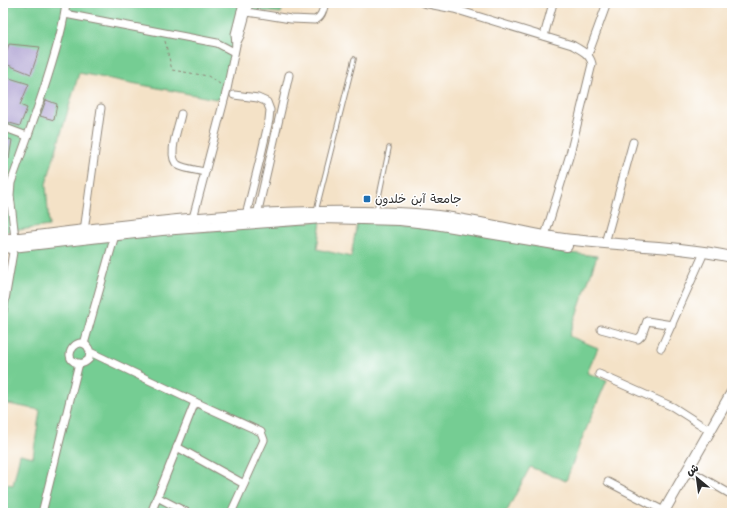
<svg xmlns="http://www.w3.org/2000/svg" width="735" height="516" viewBox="0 0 735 516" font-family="Kalam,'Playpen Sans Arabic',sans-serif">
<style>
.green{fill:#75cd93;stroke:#507c5f}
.building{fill:#aea2d2}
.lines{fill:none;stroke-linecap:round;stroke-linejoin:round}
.service-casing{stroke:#908679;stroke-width:5.5}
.minor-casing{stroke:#908679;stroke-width:9}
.secondary-casing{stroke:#908679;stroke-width:12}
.path{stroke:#908679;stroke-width:1;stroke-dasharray:3 3;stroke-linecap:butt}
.service{stroke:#fff;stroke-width:3.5}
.minor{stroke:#fff;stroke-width:7}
.secondary{stroke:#fff;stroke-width:10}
.poi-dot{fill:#1f6fb2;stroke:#fff;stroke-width:1.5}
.labels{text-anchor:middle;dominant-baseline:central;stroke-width:3;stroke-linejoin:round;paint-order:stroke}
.poi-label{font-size:12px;fill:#2b2b2b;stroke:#fff;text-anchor:start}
</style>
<rect width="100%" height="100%" fill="#fff"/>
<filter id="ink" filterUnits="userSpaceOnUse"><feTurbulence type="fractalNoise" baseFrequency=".025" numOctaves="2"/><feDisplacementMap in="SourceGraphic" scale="8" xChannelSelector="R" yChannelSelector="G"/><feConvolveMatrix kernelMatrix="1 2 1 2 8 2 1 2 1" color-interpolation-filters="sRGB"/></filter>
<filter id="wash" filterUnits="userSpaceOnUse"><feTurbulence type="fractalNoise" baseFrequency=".012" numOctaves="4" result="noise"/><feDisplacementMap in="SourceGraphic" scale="16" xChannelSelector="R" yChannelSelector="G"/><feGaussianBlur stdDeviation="0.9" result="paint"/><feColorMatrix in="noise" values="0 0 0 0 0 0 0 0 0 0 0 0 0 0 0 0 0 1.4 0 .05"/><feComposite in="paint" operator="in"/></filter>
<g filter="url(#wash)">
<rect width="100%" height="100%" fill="#f4e2c7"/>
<g class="green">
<path d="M3 3H98L136 7 137 3H284L281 13 258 11 246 16 221 100 79 73 46 184 49 226 3 232Z"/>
<path d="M321 221 317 249 351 257 357 222 430 225 487 235 561 252 597 256 569 336 598 348 587 373 607 380 581 441 566 481 530 467 506 513H3V483L13 485 20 454 33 457 40 410 3 403V330L17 250 128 237Z"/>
</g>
<g id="blocks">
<g class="building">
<path d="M9 44 40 47 31 74 3 63Z"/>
<path d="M3 76 29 84 20 105 27 108 20 126 3 121Z"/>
<path d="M46 100 57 104 54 120 40 116Z"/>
<path d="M3 137 12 140 9 159 3 156Z"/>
</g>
</g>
</g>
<g filter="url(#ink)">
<use href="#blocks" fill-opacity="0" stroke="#908679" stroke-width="1"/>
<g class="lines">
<defs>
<g id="service">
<path d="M316 211 354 59"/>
<path d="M376 211 389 148"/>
</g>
<g id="minor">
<path d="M423 3 454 9 572 45C581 50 590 54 592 64L570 154 544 239"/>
<path d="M241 11 291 19 315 20C322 17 323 10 325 3"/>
<path d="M65 14 217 43 234 52"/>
<path d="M544 36 553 3"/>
<path d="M236 44 240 36 249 3"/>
<path d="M588 55 607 3"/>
<path d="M234 95 258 98 267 102 270 110 269 120 261 155 246 215"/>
<path d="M181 114C179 126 166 157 178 165 185 169 197 170 205 172"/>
<path d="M3 127 27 136"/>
<path d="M257 215 289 75"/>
<path d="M192 222 227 89 236 45 235 34 243 3"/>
<path d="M84 231 101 108"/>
<path d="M15 238 10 195 11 183C25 143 40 104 52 63 58 43 64 24 66 3"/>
<path d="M605 243 633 142"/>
<path d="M3 312 14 246"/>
<path d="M601 329 638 339 642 335 647 321 672 325"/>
<path d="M84 344 115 235"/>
<path d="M661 348 702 257"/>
<path d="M90 352 89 359C86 362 82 365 77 363 58 357 83 329 90 352L195 402 151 513"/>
<path d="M599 374 673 407 709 430"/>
<path d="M195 402 261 432 264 440 231 513"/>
<path d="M177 447 244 484"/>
<path d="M687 469 732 495"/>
<path d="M608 482 664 511"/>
<path d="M157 497 188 513"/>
<path d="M42 513 79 363"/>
</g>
<g id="secondary">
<path d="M3 240C143 222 289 204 429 215 475 219 519 233 564 239 620 246 676 245 732 257"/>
<path d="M3 248 162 230 323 218 400 220 435 224 567 246"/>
<path d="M663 513 732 392"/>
</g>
</defs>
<use href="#service" class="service-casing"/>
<use href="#minor" class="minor-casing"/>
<use href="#secondary" class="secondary-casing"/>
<path class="path" d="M165 41 172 70 208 76 220 84"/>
<use href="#service" class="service"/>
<use href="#minor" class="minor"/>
<use href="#secondary" class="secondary"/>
</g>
</g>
<rect class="poi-dot" x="363" y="195" width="8" height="8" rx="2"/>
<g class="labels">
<g class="poi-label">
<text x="375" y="199">جامعة آبن خلدون</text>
</g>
</g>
<rect width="735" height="516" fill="none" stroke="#fff" stroke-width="16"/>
<g transform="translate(697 478) rotate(331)" stroke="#ffffff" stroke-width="3" paint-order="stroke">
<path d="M0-3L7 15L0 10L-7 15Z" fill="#2b2b2b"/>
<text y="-6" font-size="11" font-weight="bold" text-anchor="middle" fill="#2b2b2b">ش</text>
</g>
</svg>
